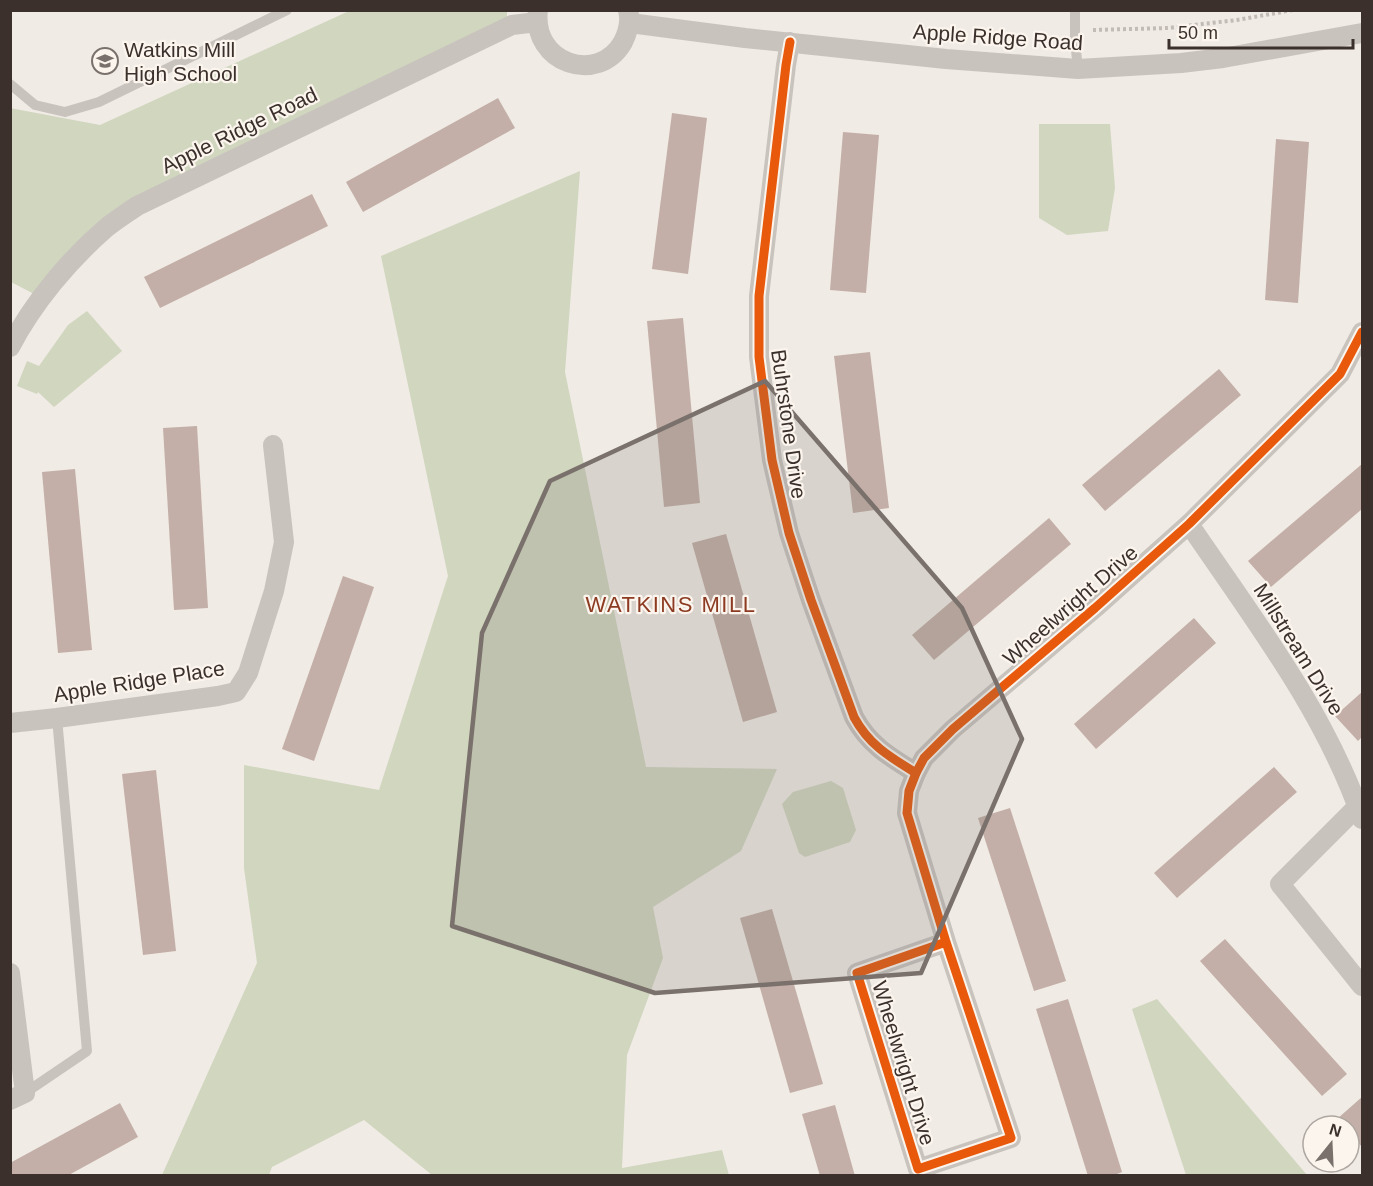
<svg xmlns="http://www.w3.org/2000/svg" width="1373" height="1186" viewBox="0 0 1373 1186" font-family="Arial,sans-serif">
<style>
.green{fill:#d1d6bf}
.building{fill:#c3afa7}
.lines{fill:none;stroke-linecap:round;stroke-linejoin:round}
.path{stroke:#c2bbb6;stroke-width:4;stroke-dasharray:3 3;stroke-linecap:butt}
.lane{stroke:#c9c3be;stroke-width:10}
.street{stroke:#c9c3be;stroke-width:20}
.cycleway-casing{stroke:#fbf5ee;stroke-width:13}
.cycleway{stroke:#e8590c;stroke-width:9}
.marked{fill:#7a716c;fill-opacity:0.2;stroke:#7a716c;stroke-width:4.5;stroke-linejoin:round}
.labels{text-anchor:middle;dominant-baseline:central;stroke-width:4.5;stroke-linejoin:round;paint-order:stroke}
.street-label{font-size:21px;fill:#3b302b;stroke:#fbf5ee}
.poi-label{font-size:21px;fill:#3b302b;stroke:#fbf5ee;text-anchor:start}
.neighbourhood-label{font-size:22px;letter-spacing:1.5px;fill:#8c3b22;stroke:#fbf5ee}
</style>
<rect width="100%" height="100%" fill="#f0ebe5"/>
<g class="green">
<path d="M349 11H507V18L131 200 36 295 11 282 10 108 100 125Z"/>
<path d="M1039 124H1110L1115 188 1108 231 1067 235 1039 218Z"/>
<path d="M580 171 565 372 646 767 777 769 741 851 653 907 663 958 627 1055 622 1168 722 1150 729 1175H432L364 1120 272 1167 269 1175H162L257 963 244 868V765L379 790 448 576 381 256Z"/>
<path d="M87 311 122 351 54 407 38 392 37 394 17 386 27 361 39 366 68 325Z"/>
<path d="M831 781 843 788 856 830 850 842 805 857 799 853 782 804 793 792Z"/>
<path d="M1157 999 1307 1175H1186L1132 1009Z"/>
</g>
<g class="building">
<path d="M498 98 515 128 363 212 346 182Z"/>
<path d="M672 113 707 118 688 274 652 269Z"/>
<path d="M843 132 879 135 866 293 830 290Z"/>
<path d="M1276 139 1309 142 1298 303 1265 300Z"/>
<path d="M312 194 328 226 160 308 144 277Z"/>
<path d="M683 318 700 503 664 507 647 321Z"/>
<path d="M870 352 889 508 853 513 834 356Z"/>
<path d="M1219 369 1241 395 1105 511 1082 485Z"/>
<path d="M197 426 208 608 174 610 163 428Z"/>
<path d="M1362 464V509L1271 587 1248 561Z"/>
<path d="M75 469 92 650 58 653 42 472Z"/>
<path d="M1049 518 1071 544 934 660 912 635Z"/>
<path d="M726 534 777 712 743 722 692 543Z"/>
<path d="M343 576 374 587 314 761 282 749Z"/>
<path d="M1194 618 1216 643 1096 749 1074 724Z"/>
<path d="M1362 692V737L1358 741 1335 716Z"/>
<path d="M1274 767 1297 792 1177 898 1154 873Z"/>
<path d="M156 770 176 951 143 955 122 774Z"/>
<path d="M1010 808 1066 981 1034 991 978 818Z"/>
<path d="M772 909 823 1084 790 1093 740 918Z"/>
<path d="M1225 939 1347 1074 1322 1096 1200 961Z"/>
<path d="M1068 999 1122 1172 1112 1176H1088L1036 1009Z"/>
<path d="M1362 1097V1147L1349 1132V1126H1343L1337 1119Z"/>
<path d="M120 1103 138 1137 67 1176H10V1163Z"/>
<path d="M835 1105 855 1176H820L802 1114Z"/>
</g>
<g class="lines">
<path class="path" d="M1093 30 1168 28 1237 20 1293 10"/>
<g class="lane">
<path d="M1075 10V41L1078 69"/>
<path d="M10 84 35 105 65 112 99 102 287 10"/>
<path d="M25 1093 87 1051 57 718"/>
</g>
<g class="street">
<path d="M538 10C531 63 598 86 623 42 628 32 631 21 628 10"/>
<path d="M630 23 745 38 946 59 1078 69 1181 63 1223 58 1362 33"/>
<path d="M790 42 786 65 759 296V357L772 460 789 533 811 600 854 717C869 745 890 757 916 773"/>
<path d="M10 347C33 303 69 260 106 228 116 220 127 213 137 206L512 25 537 22"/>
<path d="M1189 524C1252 617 1325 711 1362 819"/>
<path d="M10 723 57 718 218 696 236 692 248 673 274 591 284 542 273 445"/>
<path d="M1362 805 1358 806 1280 884 1362 986"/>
<path d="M946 942 857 973 918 1169 1011 1138 946 942 907 813 909 791 916 773 924 758 953 729 1095 608 1189 524 1340 374 1362 332"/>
<path d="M10 973 25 1093 10 1100"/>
</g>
<defs>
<g id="cycleway">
<path d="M790 42 786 65 759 296V357L772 460 789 533 811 600 854 717C869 745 890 757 916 773"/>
<path d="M946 942 857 973 918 1169 1011 1138 946 942 907 813 909 791 916 773 924 758 953 729 1095 608 1189 524 1340 374 1362 332"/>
</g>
</defs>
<use href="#cycleway" class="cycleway-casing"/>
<use href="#cycleway" class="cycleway"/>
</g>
<path class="marked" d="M765 381 962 608 1022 739 921 973 655 993 452 926 482 633 550 481Z"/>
<defs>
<symbol id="school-ring" viewBox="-11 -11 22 22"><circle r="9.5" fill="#fbf5ee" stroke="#7a716c" stroke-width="1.5"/><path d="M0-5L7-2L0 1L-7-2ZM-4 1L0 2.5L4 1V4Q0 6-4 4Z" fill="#7a716c"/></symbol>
</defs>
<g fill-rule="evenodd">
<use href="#school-ring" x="90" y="46" width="30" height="30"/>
</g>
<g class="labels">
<g class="street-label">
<text transform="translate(998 37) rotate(4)">Apple Ridge Road</text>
<text transform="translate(239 130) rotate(-26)">Apple Ridge Road</text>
<text transform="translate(789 424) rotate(82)">Buhrstone Drive</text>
<text transform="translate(1070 605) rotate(-41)">Wheelwright Drive</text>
<text transform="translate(1299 649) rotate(58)">Millstream Drive</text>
<text transform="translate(139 681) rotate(-9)">Apple Ridge Place</text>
<text transform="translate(904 1063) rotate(73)">Wheelwright Drive</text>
</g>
<g class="poi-label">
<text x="124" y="49">Watkins Mill<tspan x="124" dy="24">High School</tspan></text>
</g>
<g class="neighbourhood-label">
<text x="671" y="604">WATKINS MILL</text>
</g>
</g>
<rect width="1373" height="1186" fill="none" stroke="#3b302b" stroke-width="24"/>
<g transform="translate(1331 1144) rotate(18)"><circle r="28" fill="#fbf5ee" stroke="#aea6a0" stroke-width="1.5"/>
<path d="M0-4.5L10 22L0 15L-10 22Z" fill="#7a716c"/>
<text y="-9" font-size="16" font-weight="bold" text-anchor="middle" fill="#3b302b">N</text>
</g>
<path d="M1169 39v9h184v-9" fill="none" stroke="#3b302b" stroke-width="3"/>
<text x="1178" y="39" font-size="18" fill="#3b302b" stroke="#fbf5ee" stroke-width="4.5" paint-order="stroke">50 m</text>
</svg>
